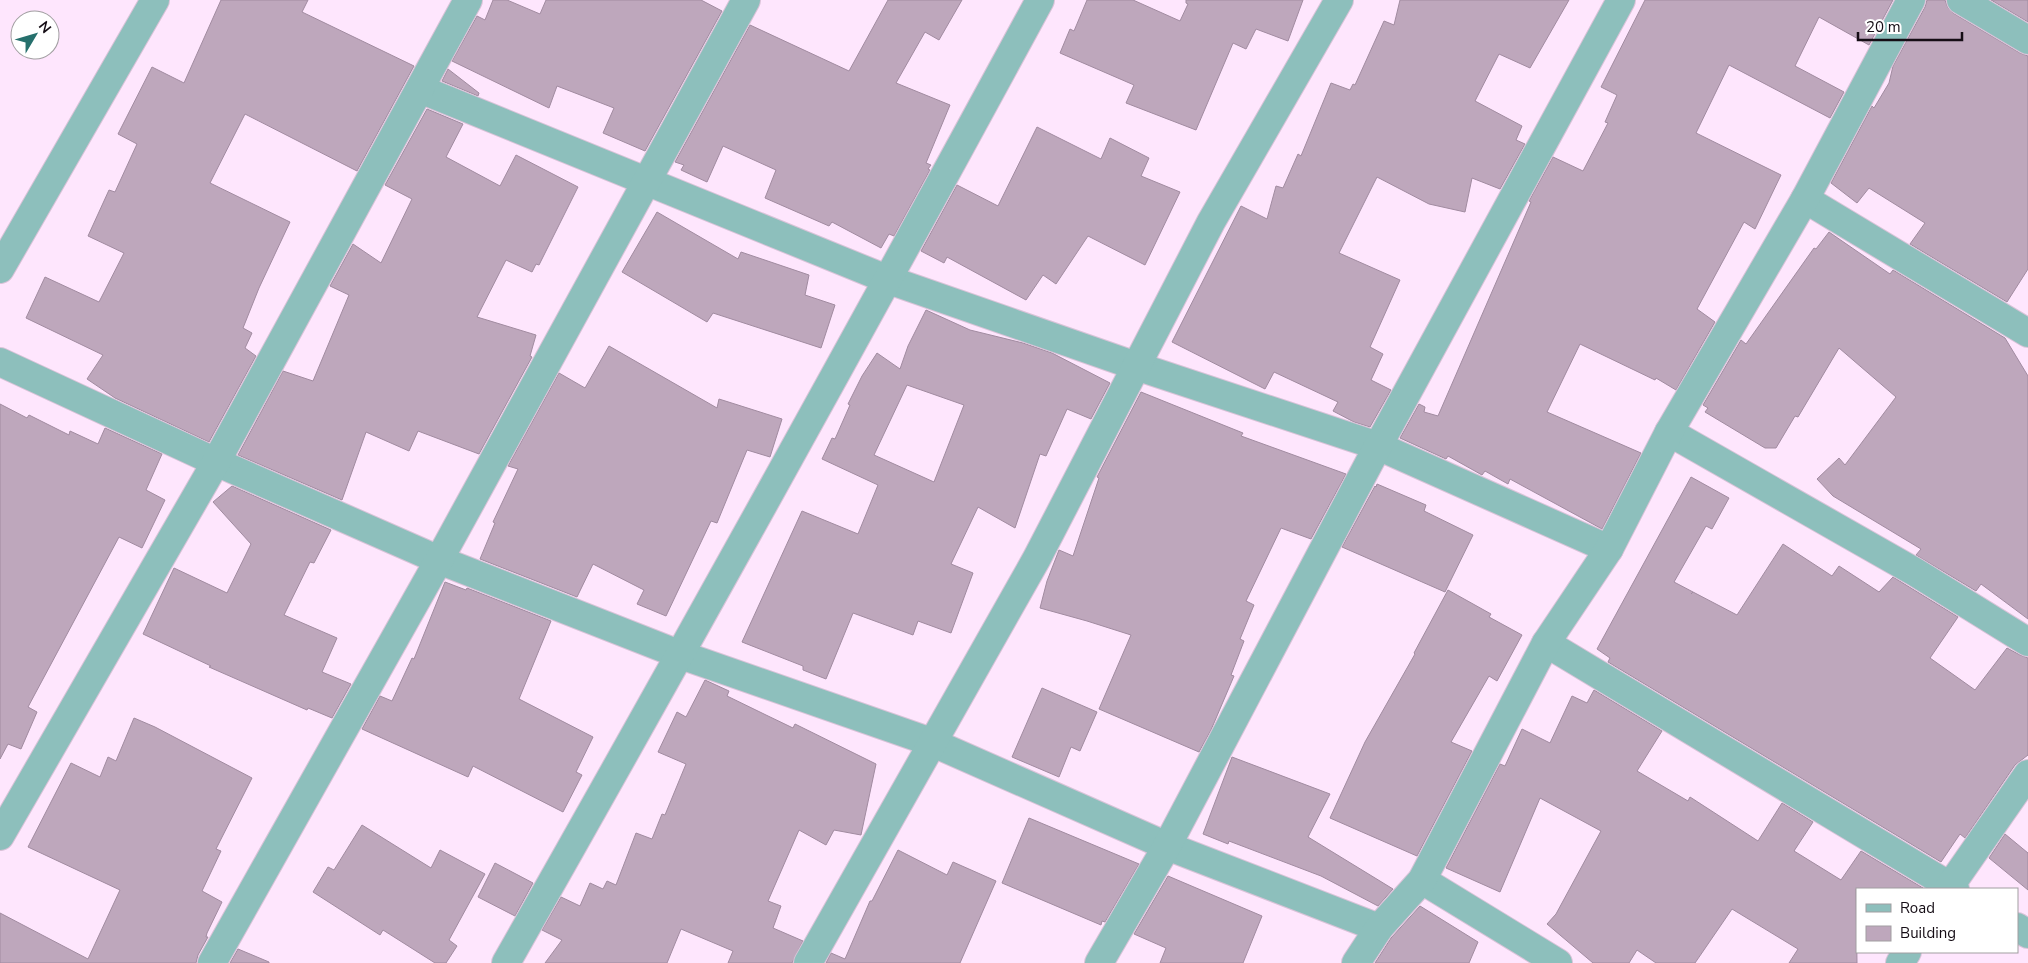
<svg xmlns="http://www.w3.org/2000/svg" width="2028" height="963" viewBox="0 0 2028 963" font-family="'Nunito Sans',sans-serif">
<style>
.building{fill:#bea7bc;stroke:#a18ba0;fill-rule:evenodd}
.lines{fill:none;stroke-linecap:round;stroke-linejoin:round}
.minor-casing{stroke:#d9c3d8;stroke-width:30}
.minor{stroke:#8dbfbc;stroke-width:28}
</style>
<rect width="100%" height="100%" fill="#fee6fd"/>
<g class="building">
<path d="M221 0H308L302 12 414 66 357 171 245 114 210 183 290 222 259 288 243 328 252 333 245 348 256 356 209 442 115 398 87 379 103 355 26 318 45 277 99 302 124 253 88 236 109 190 115 192 137 144 118 134 152 67 184 83Z"/>
<path d="M493 0H507L540 14 546 0H701L722 11 645 151 603 133 614 108 557 86 549 108 452 61 477 16 485 20Z"/>
<path d="M888 0H962L939 40 925 32 896 83 950 105 926 163 931 165 928 169 930 170 894 236 889 234 881 248 832 222 829 226 765 198 776 170 723 146 707 182 681 170 684 165 675 162 750 25 849 71Z"/>
<path d="M1087 0H1133L1180 21 1188 4 1186 3V0H1303L1288 41 1256 29 1246 49 1233 43 1196 130 1126 103 1134 85 1060 53 1070 29 1074 31Z"/>
<path d="M1400 0H1569L1530 68 1499 54 1475 101 1522 126 1516 140 1525 144 1500 189 1472 178 1465 212 1429 204 1377 177 1339 253 1400 280 1370 347 1383 354 1371 380 1391 390 1370 427 1354 422 1333 411 1338 402 1274 372 1265 389 1172 342 1241 206 1267 219 1276 186 1283 188 1298 154 1301 156 1331 83 1350 90 1353 84 1355 85 1384 21 1394 25Z"/>
<path d="M1645 0H1893L1869 45 1819 17 1795 66 1844 92 1830 118 1729 65 1696 133 1781 175 1755 229 1744 222 1697 309 1715 322 1676 390 1656 378 1655 380 1580 344 1547 412 1641 453 1602 529 1510 479 1508 484 1485 471 1482 475 1448 456 1446 459 1400 438 1419 404 1425 407 1424 412 1438 416 1531 202 1529 201 1553 157 1583 171 1608 123 1605 122 1617 95 1601 87Z"/>
<path d="M1927 0H1945L1948 8 1953 13 2020 53 2028 56V269L2007 302 1910 244 1925 223 1869 188 1857 203 1831 183 1872 106 1874 108 1889 83 1893 66 1925 7Z"/>
<path d="M1991 0H2028V22Z"/>
<path d="M448 69 479 93 478 96 442 81Z"/>
<path d="M427 109 463 124 446 157 500 186 516 155 578 187 539 265 536 264 532 272 506 260 477 317 536 335 530 356 532 357 479 454 418 431 409 451 366 432 342 500 238 455 283 371 313 381 349 295 330 286 353 244 381 263 412 199 385 185Z"/>
<path d="M1037 127 1101 159 1110 138 1149 158 1141 176 1180 192 1145 265 1088 236 1056 284 1043 275 1026 300 947 257 944 263 921 251 957 185 998 206Z"/>
<path d="M657 212 738 259 741 252 809 275 805 295 835 305 821 348 713 313 707 322 622 272Z"/>
<path d="M1829 232 1890 274 1893 270 2005 338 2028 376V619L1981 584 1976 591 1916 555 1921 549 1833 496 1817 479 1839 458 1845 465 1896 397 1839 348 1798 417 1795 416 1776 448H1765L1705 412 1708 408 1703 405 1741 340 1746 344 1814 248 1816 249Z"/>
<path d="M926 310 970 330 1023 343 1052 353 1110 383 1091 419 1067 409 1046 456 1040 454 1015 528 978 507 951 564 973 573 951 633 918 621 913 635 853 613 826 679 803 670V666L742 642 802 511 858 534 878 485 822 459 832 438 835 439 850 405 848 404 862 376 877 353 900 369 908 346ZM907 385 964 405 934 482 874 455Z"/>
<path d="M609 346 717 408 719 399 782 419 770 457 747 450 717 523 711 521 666 616 637 604 644 590 593 564 577 597 480 559 495 523 493 522 518 469 508 466 559 373 585 388Z"/>
<path d="M1141 392 1243 433 1241 436 1346 474 1311 539 1281 528 1246 601 1254 605 1240 639 1244 641 1231 675 1234 676 1211 730 1199 752 1099 709 1131 635 1087 621 1040 608 1047 581 1059 550 1073 556 1099 478 1097 477Z"/>
<path d="M0 404 27 418 29 415 69 435 70 431 98 444 105 428 162 454 146 490 165 500 142 548 119 537 28 707 37 712 21 749 8 744 0 759Z"/>
<path d="M1691 477 1729 498 1712 529 1706 526 1674 582 1693 592 1691 594 1693 592 1737 615 1783 544 1832 576 1839 566 1879 592 1893 577 1958 617 1930 658 1975 690 2007 648 2020 655 2028 658V755L2015 765 1965 838 1960 834 1941 862 1608 662 1610 658 1597 649Z"/>
<path d="M1377 484 1426 505 1424 511 1473 535 1445 592 1342 547 1375 486 1376 487Z"/>
<path d="M232 486 331 530 314 563 310 562 284 615 337 638 322 672 351 684 332 718 308 708 307 710 209 667 211 666 143 634 174 568 227 593 251 544 213 502Z"/>
<path d="M445 582 466 590 467 588 551 621 519 699 593 737 576 772 582 775 563 812 473 766 468 777 362 729 380 696 392 701 412 658 414 659Z"/>
<path d="M1448 590 1491 614 1489 617 1522 635 1497 681 1489 676 1451 742 1472 751 1417 856 1330 818 1365 742 1415 654 1414 653Z"/>
<path d="M705 680 729 691 727 696 766 715 793 728 795 724 876 764 861 835 834 830 826 845 799 830 768 901 781 906 773 928 803 941 792 963H728L733 951 681 929 667 963H545L562 940 542 930 561 897 580 906 590 883 603 889 607 881 616 885 636 833 652 839 662 814 665 815 686 764 658 752 677 712 686 717Z"/>
<path d="M1042 688 1097 712 1080 751 1071 747 1059 777 1012 757Z"/>
<path d="M1594 690 1662 731 1637 771 1688 801 1690 797 1758 841 1782 803 1813 822 1794 851 1841 880 1861 851 1923 888 1856 889 1857 963H1789L1798 949 1732 909 1695 963H1656L1637 950 1629 963H1593L1547 924 1556 914 1601 831 1540 798 1500 892 1446 868 1500 764 1505 766 1522 729 1550 743 1572 696 1587 703Z"/>
<path d="M134 718 155 727 252 778 216 849 221 851 202 891 222 902 207 933 206 937H208L198 955 196 963H0V913L88 959 120 890 28 847 71 763 100 777 108 757 116 761Z"/>
<path d="M1232 757 1330 794 1308 837 1393 889 1378 906 1321 876 1229 841 1228 844 1203 834Z"/>
<path d="M1029 818 1139 864 1105 922 1102 921 1101 925 1002 883Z"/>
<path d="M362 825 431 868 440 850 485 874 449 940 457 946 446 963H435L383 930 380 935 313 892 328 867 334 870Z"/>
<path d="M2005 834 2028 853V890L1989 858Z"/>
<path d="M898 850 947 875 953 862 996 881 960 963H826L831 953 845 959 870 901H872Z"/>
<path d="M495 863 533 883 515 916 478 897Z"/>
<path d="M1168 876 1262 916 1243 963H1160L1166 948 1134 934Z"/>
<path d="M1420 906 1478 942 1469 963H1375L1391 938Z"/>
<path d="M238 949 269 962V963H230Z"/>
</g>
<g class="lines">
<defs>
<g id="minor">
<path d="M1961 0 2028 40"/>
<path d="M420 89 889 280 1136 366 1378 446 1609 549"/>
<path d="M1805 199 2028 333"/>
<path d="M0 269 155 0"/>
<path d="M0 362 216 462 439 560 681 655 931 742 1167 846 1379 928"/>
<path d="M1669 432 1915 572 2028 642"/>
<path d="M1546 643 1955 889"/>
<path d="M0 836 216 462 468 0"/>
<path d="M1422 880 1558 963"/>
<path d="M1948 889 2028 774"/>
<path d="M2017 927 2028 934"/>
<path d="M212 963 439 560 746 0"/>
<path d="M506 963C687 644 865 323 1040 0"/>
<path d="M808 963 1037 558 1211 222 1339 0"/>
<path d="M1099 963 1167 846 1378 446 1621 0"/>
<path d="M1356 963 1379 928 1422 880 1546 643 1609 549 1669 432 1805 199 1911 0"/>
<path d="M1900 963 1907 952"/>
</g>
</defs>
<use href="#minor" class="minor-casing"/>
<use href="#minor" class="minor"/>
</g>
<rect x="1856" y="888" width="162" height="65" fill="#ffffff" stroke="#a19ea1"/>
<rect x="1866" y="904" width="25" height="8" fill="#8dbfbc" stroke="#a19ea1"/>
<text x="1900" y="913" font-size="15" fill="#150d15">Road</text>
<rect x="1866" y="926" width="25" height="15" fill="#bea7bc" stroke="#a19ea1"/>
<text x="1900" y="938" font-size="15" fill="#150d15">Building</text>
<g transform="translate(35 35) rotate(52)"><circle r="24" fill="#ffffff" stroke="#a19ea1"/>
<path d="M0-4L9 19L0 12L-9 19Z" fill="#26706d"/>
<text y="-8" font-size="14" font-weight="bold" text-anchor="middle" fill="#150d15">N</text>
</g>
<path d="M1858 32v8h104v-8" fill="none" stroke="#150d15" stroke-width="2.5"/>
<text x="1866" y="32" font-size="15" fill="#150d15" stroke="#ffffff" stroke-width="4" paint-order="stroke">20 m</text>
</svg>
